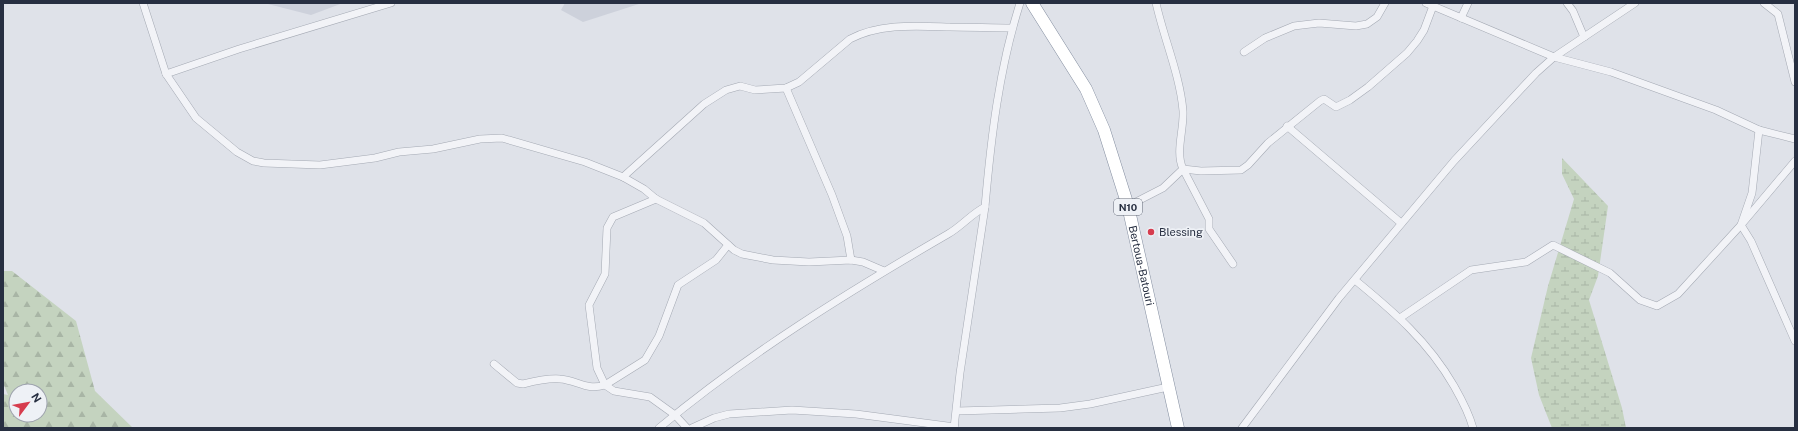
<svg xmlns="http://www.w3.org/2000/svg" width="1798" height="431" viewBox="0 0 1798 431" font-family="'Public Sans',sans-serif">
<style>
.built{fill:#cdd1db}
.forest{fill:url(#forest-firs);fill-rule:evenodd}
.wetland{fill:url(#wetland-marsh)}
.lines{fill:none;stroke-linecap:round;stroke-linejoin:round}
.minor-casing{stroke:#a4a9b3;stroke-width:8}
.trunk-casing{stroke:#858fa1;stroke-width:13}
.minor{stroke:#f2f3f7;stroke-width:7}
.trunk{stroke:#fff;stroke-width:12}
.poi-dot{fill:#d63c4e;stroke:#eef1f6;stroke-width:1.5}
.labels{text-anchor:middle;dominant-baseline:central;stroke-width:3.5;stroke-linejoin:round;paint-order:stroke}
.shield{fill:#eef1f6;stroke:#636977;stroke-width:1}
.shield-label{font-size:10px;font-weight:bold;fill:#272f41}
.poi-label{font-size:11px;fill:#272f41;stroke:#eef1f6;text-anchor:start}
.street-label{font-size:11px;fill:#272f41;stroke:#eef1f6}
</style>
<defs>
<pattern id="forest-firs" width="22" height="20" patternUnits="userSpaceOnUse"><rect width="22" height="20" fill="#c4d3bf"/><path d="M5 1l3.5 6h-7zM16 11l3.5 6h-7z" fill="#a8b5a5"/></pattern>
<pattern id="wetland-marsh" width="20" height="14" patternUnits="userSpaceOnUse"><rect width="20" height="14" fill="#c4d3bf"/><path d="M1 5h8M5 5V1M11 12h8M15 12V8" fill="none" stroke="#a8b5a5"/></pattern>
</defs>
<rect width="100%" height="100%" fill="#dfe2e9"/>
<g class="built">
<path d="M264 3H343L311 15Z"/>
<path d="M565 3H642L583 22 561 10Z"/>
</g>
<path class="forest" d="M3 271H12L76 321 95 391 133 428H3V394L8 395 3 383ZM16 391H40V415H16Z"/>
<path class="wetland" d="M1562 158 1608 206 1598 276 1589 300 1622 408 1626 428H1552L1539 395 1531 358 1548 286 1574 199 1562 174Z"/>
<g class="lines">
<defs>
<g id="minor">
<path d="M143 3 166 74 196 118 237 152 253 161 264 163 320 165 375 158 399 152 433 149 480 139 502 138 585 162 623 177 644 189 656 199 704 223 734 250 742 254 773 260 809 262 851 260 863 262 884 271"/>
<path d="M1426 3 1554 57 1611 72 1716 110 1759 130 1795 139"/>
<path d="M1567 3 1573 11 1584 37"/>
<path d="M1764 3 1778 14 1795 82"/>
<path d="M1461 18 1468 3"/>
<path d="M1244 52 1265 38 1294 26 1319 23 1356 26 1367 24 1377 17 1385 3"/>
<path d="M166 74 239 49 391 3"/>
<path d="M786 88 832 195 847 236 851 260"/>
<path d="M1287 126 1401 223"/>
<path d="M1759 130 1752 193 1741 225 1751 241 1795 341"/>
<path d="M623 177 704 104 726 90 740 86 755 90 786 88 799 82 850 39C880 23 917 26 950 27 971 27 992 28 1012 28"/>
<path d="M656 199 613 217 607 228 605 274 589 305 597 368 605 385 614 391 650 397 675 415 687 428"/>
<path d="M1128 206 1163 188 1183 169C1175 152 1184 130 1183 111 1180 75 1164 39 1156 3"/>
<path d="M1233 264 1209 229V219L1183 169 1201 171 1241 170 1248 165 1268 143 1320 101 1324 99 1336 107 1350 100 1368 87 1407 53 1417 41 1424 30 1433 6"/>
<path d="M1355 280C1394 312 1428 341 1454 386 1462 400 1469 413 1473 428"/>
<path d="M1400 318 1471 270 1526 262 1553 245 1610 273 1640 300 1657 306 1678 294 1741 225 1795 161"/>
<path d="M494 364 517 383 523 384C535 381 548 378 560 379 577 380 586 391 605 385L645 360 659 336 678 285 716 260 728 245"/>
<path d="M957 411 1060 408 1090 404 1168 387"/>
<path d="M659 428C749 353 848 292 948 234 962 226 971 214 985 207 991 138 999 69 1020 3"/>
<path d="M692 428 714 418 729 414 792 410 856 414 955 427"/>
<path d="M954 428 960 373 985 207"/>
<path d="M1242 428 1339 298 1454 161 1536 73 1554 57 1635 3"/>
</g>
<g id="trunk">
<path id="s1" d="M1032 3 1086 89 1104 130 1128 206 1178 428"/>
</g>
</defs>
<use href="#minor" class="minor-casing"/>
<use href="#trunk" class="trunk-casing"/>
<use href="#minor" class="minor"/>
<use href="#trunk" class="trunk"/>
</g>
<circle class="poi-dot" cx="1151" cy="232" r="4"/>
<g class="labels">
<rect class="shield" x="1114" y="199" width="28" height="16" rx="3"/>
<g class="shield-label">
<text x="1128" y="207">N10</text>
</g>
<g class="poi-label">
<text x="1159" y="232">Blessing</text>
</g>
<g class="street-label">
<text stroke="none"><textPath href="#s1" startOffset="287">Bertoua-Batouri</textPath></text>
</g>
</g>
<rect width="1798" height="431" fill="none" stroke="#272f41" stroke-width="8"/>
<g transform="translate(28 403) rotate(58)"><circle r="19" fill="#eef1f6" stroke="#9ea3ae"/>
<path d="M0-3L7 15L0 10L-7 15Z" fill="#d63c4e"/>
<text y="-6" font-size="11" font-weight="bold" text-anchor="middle" fill="#272f41">N</text>
</g>
</svg>
